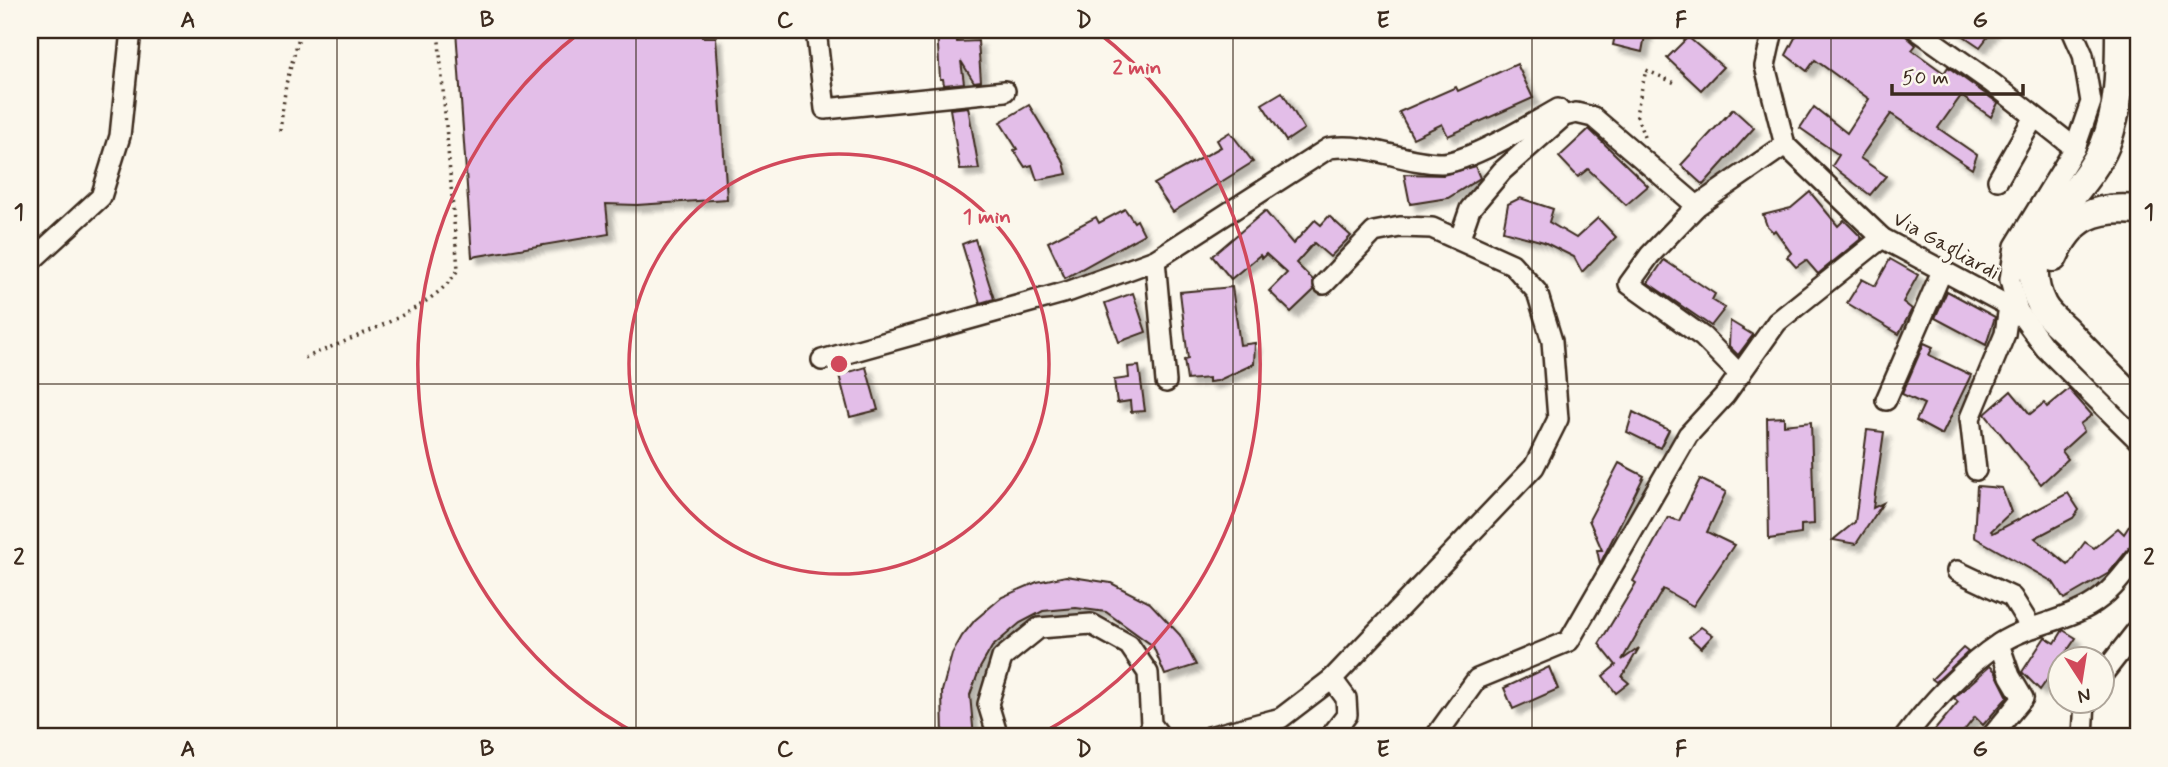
<svg xmlns="http://www.w3.org/2000/svg" width="2168" height="767" viewBox="0 0 2168 767" font-family="Mynerve,sans-serif">
<style>
.building{fill:#e3bee8;stroke:#3b2a1e;stroke-width:2;filter:url(#shadow)}
.lines{fill:none;stroke-linecap:round;stroke-linejoin:round}
.minor-casing{stroke:#3b2a1e;stroke-width:24}
.highway-casing{stroke:#3b2a1e;stroke-width:33}
.path{stroke:#3b2a1e;stroke-width:3.5;stroke-dasharray:2 5;stroke-linecap:butt}
.minor{stroke:#fbf7ec;stroke-width:19}
.highway{stroke:#fbf7ec;stroke-width:28}
.grid{fill:none;stroke:#3b2a1e;stroke-width:2;stroke-opacity:0.55}
.ring{fill:none;stroke:#d1495b;stroke-width:3.5}
.labels{text-anchor:middle;dominant-baseline:central;stroke-width:6;stroke-linejoin:round;paint-order:stroke}
.street-label{font-size:21px;fill:#3b2a1e;stroke:#fbf7ec}
.centre{fill:#d1495b;stroke:#fbf7ec;stroke-width:3.5}
.ring-label{font-size:21px;text-anchor:middle;font-weight:bold;fill:#d1495b;stroke:#fbf7ec;stroke-width:6;stroke-linejoin:round;paint-order:stroke}
.neatline{fill:none;stroke:#3b2a1e;stroke-width:2.5}
.grid-label{font-size:23px;text-anchor:middle;font-weight:bold;fill:#3b2a1e}
</style>
<defs>
<filter id="shadow"><feDropShadow dx="6" dy="6" stdDeviation="2" flood-color="#0004"/></filter>
</defs>
<rect width="100%" height="100%" fill="#fbf7ec"/>
<filter id="ink" filterUnits="userSpaceOnUse"><feTurbulence type="fractalNoise" baseFrequency=".0143" numOctaves="2"/><feDisplacementMap in="SourceGraphic" scale="14" xChannelSelector="R" yChannelSelector="G"/><feConvolveMatrix kernelMatrix="1 2 1 2 8 2 1 2 1" color-interpolation-filters="sRGB"/></filter>
<g filter="url(#ink)">
<g class="building">
<path d="M456 30H702V37H716L727 199 637 205 606 204 609 234 472 257Z"/>
<path d="M937 30H955L957 42 978 41 981 81 974 82 961 61 964 83 944 85 943 79H940Z"/>
<path d="M1616 30H1646L1642 52 1613 45Z"/>
<path d="M1799 30H1905L1906 36 1916 45 1912 50 1944 73 1948 67 1998 103 1991 117 1961 96 1938 128 1977 155 1972 169 1891 114 1860 158 1886 176 1870 195 1832 166 1839 155 1800 128 1814 107 1847 133 1869 99 1815 60 1807 71 1786 55Z"/>
<path d="M1955 30H1993L1980 47Z"/>
<path d="M1688 37 1723 67 1701 90 1667 58Z"/>
<path d="M1517 64 1533 98 1448 136 1442 124 1413 138 1399 112 1456 87 1458 91Z"/>
<path d="M1282 92 1304 129 1286 141 1262 104Z"/>
<path d="M1029 105 1064 163 1067 174 1037 180 1032 165 1025 167 1014 150 1017 149 1000 122Z"/>
<path d="M968 107 979 169 960 170 950 109Z"/>
<path d="M1733 109 1754 128 1703 185 1681 165Z"/>
<path d="M1589 129 1648 186 1626 205 1588 169 1578 177 1559 157Z"/>
<path d="M1230 132 1253 162 1173 212 1154 184 1221 147 1217 140Z"/>
<path d="M1475 166 1480 178 1448 198 1410 204 1404 174 1443 175Z"/>
<path d="M1810 192 1838 226 1844 220 1862 238 1818 274 1806 260 1796 267 1787 257 1791 253 1775 230 1773 232 1767 226 1763 215 1791 208Z"/>
<path d="M1520 198 1553 209 1549 222 1576 238 1598 218 1616 237 1582 272 1574 257 1544 242 1503 231 1508 204Z"/>
<path d="M1125 209 1134 222 1137 220 1144 234 1065 278 1048 242 1096 217 1099 223Z"/>
<path d="M1265 211 1293 244 1315 220 1321 225 1329 216 1351 236 1330 257 1314 243 1296 263 1313 280 1314 290 1291 312 1269 291 1287 273 1266 254 1262 258 1260 255 1231 279 1212 256Z"/>
<path d="M975 239 994 299 980 303 962 244Z"/>
<path d="M1890 259 1918 275 1903 302 1912 309 1899 334 1847 303 1862 279 1875 286Z"/>
<path d="M1664 260 1715 294 1712 300 1725 308 1711 326 1648 283Z"/>
<path d="M1232 287 1240 345 1255 343 1254 364 1217 381 1209 382V378L1187 380 1184 360 1188 359 1180 292Z"/>
<path d="M1947 291 1995 317 1986 345 1935 318Z"/>
<path d="M1133 293 1146 332 1119 342 1105 303Z"/>
<path d="M1730 321 1753 335 1738 355 1729 346Z"/>
<path d="M1924 343 1933 347 1929 355 1971 375 1942 435 1916 421 1924 404 1902 394Z"/>
<path d="M1139 366 1145 411 1131 412 1130 401 1117 403 1114 380 1129 378 1128 367Z"/>
<path d="M866 367 878 410 850 417 839 375Z"/>
<path d="M2069 389 2092 415 2080 424 2084 431 2062 451 2068 459 2041 484 1985 414 2011 391 2030 414 2044 403 2047 407Z"/>
<path d="M1633 412 1669 430 1660 448 1627 432Z"/>
<path d="M1784 417V425L1811 422 1814 524 1801 525V534L1769 539 1767 418Z"/>
<path d="M1867 430 1884 432 1873 508 1883 503 1856 544 1833 540 1855 522Z"/>
<path d="M1619 463 1644 476 1600 564 1597 550H1602L1589 520Z"/>
<path d="M1700 479 1726 492 1707 532 1734 545 1693 606 1663 589 1622 660 1639 648 1622 677 1629 683 1616 693 1603 676 1616 665 1599 644 1636 583 1633 581 1668 517 1679 521Z"/>
<path d="M1977 486 2002 488 2011 512 1991 531 1993 533 2068 493 2079 510 2073 518 2035 538 2068 565 2085 542 2094 548 2118 528 2124 534 2138 512V537L2109 573 2064 599 2053 582 1974 537Z"/>
<path d="M1066 576 1111 583 1150 603 1180 635 1196 665 1165 675 1153 646 1106 612 1076 608 1043 611 1020 623 992 647 980 668 970 695 974 737H943L942 691 952 654 962 636 975 620 1002 597 1037 582Z"/>
<path d="M1701 627 1713 635 1701 648 1689 637Z"/>
<path d="M2063 630 2076 638 2040 690 2022 672 2045 637 2055 643Z"/>
<path d="M1963 648 1968 652 1936 682 1932 679Z"/>
<path d="M1990 666 1995 671 2008 697 2004 701 1983 725 1975 717 1959 737H1929L1958 702 1954 698Z"/>
<path d="M1549 667 1558 689 1513 709 1504 688Z"/>
</g>
<g class="lines">
<defs>
<g id="minor">
<path d="M816 30 825 109 1005 91"/>
<path d="M1773 30 1765 66 1785 145 1882 238 2018 311 2045 348 2138 440"/>
<path d="M1917 30 1992 83 2075 148"/>
<path d="M1998 180 2034 117"/>
<path d="M1460 238 1470 209 1502 171 1564 116 1576 113 1593 117 1697 206"/>
<path d="M1155 260 1166 382"/>
<path d="M30 262 101 197 120 136 131 30"/>
<path d="M2018 311 2010 280 2015 246 2075 148 2091 102 2083 55 2072 30"/>
<path d="M822 360 1070 291 1155 260 1329 148C1370 142 1402 163 1441 163 1467 163 1534 123 1558 109L1564 116"/>
<path d="M1740 375 1703 337 1629 284 1650 255 1697 206 1785 145"/>
<path d="M1886 400 1942 271"/>
<path d="M1976 470 1970 418 2005 334 2009 306"/>
<path d="M1957 571 2012 597 2030 626"/>
<path d="M2102 675 2138 629"/>
<path d="M998 737 988 704 1002 658 1039 628 1091 624 1129 645 1148 673 1151 724 1161 737"/>
<path d="M1209 737 1281 718 1332 679 1534 467 1558 419 1552 341 1537 292 1512 264 1432 228 1400 227 1374 232 1324 284"/>
<path d="M1330 737 1347 715 1346 698 1332 679"/>
<path d="M1435 737 1477 679 1569 641 1688 435 1725 395 1777 322 1882 238"/>
<path d="M1905 737C1930 704 1965 666 2000 643 2028 625 2061 622 2089 606 2110 594 2124 574 2138 556"/>
<path d="M1991 737 2023 698 2010 676 1999 644"/>
<path d="M2083 737 2085 700"/>
</g>
<g id="highway">
<path d="M2120 30C2120 70 2120 107 2105 145 2083 198 2009 240 2042 305 2047 315 2059 324 2067 332 2090 357 2114 380 2138 404"/>
<path d="M2053 257C2071 216 2094 206 2138 210"/>
</g>
</defs>
<use href="#minor" class="minor-casing"/>
<use href="#highway" class="highway-casing"/>
<g class="path">
<path d="M280 131 286 84 301 30"/>
<path d="M1644 137 1636 114 1646 70 1675 83"/>
<path d="M305 358C347 339 437 310 458 269L438 30"/>
</g>
<use href="#minor" class="minor"/>
<use href="#highway" class="highway"/>
</g>
</g>
<path class="grid" d="M337 30V737M636 30V737M935 30V737M1233 30V737M1532 30V737M1831 30V737M30 384H2138"/>
<g class="ring">
<circle cx="839" cy="364" r="210"/>
<path d="M641 736A421 421 0 0 1 583 30M1095 30A421 421 0 0 1 1037 736"/>
</g>
<g class="labels">
<g class="street-label">
<text transform="translate(1946 246) rotate(29)">Via Gagliardi</text>
</g>
</g>
<circle cx="839" cy="364" r="10" class="centre"/>
<g class="ring-label">
<text x="1137" y="74">2 min</text>
<text x="987" y="223">1 min</text>
</g>
<rect width="2168" height="767" fill="none" stroke="#fbf7ec" stroke-width="77"/>
<g transform="translate(2081 680) rotate(168)"><circle r="33" fill="#fbf7ec" stroke="#aea59a" stroke-width="2"/>
<path d="M0-5L12 26L0 18L-12 26Z" fill="#d1495b"/>
<text y="-10" font-size="19" font-weight="bold" text-anchor="middle" fill="#3b2a1e">N</text>
</g>
<path d="M1892 84v10h131v-10" fill="none" stroke="#3b2a1e" stroke-width="3.5"/>
<text x="1902" y="84" font-size="21" fill="#3b2a1e" stroke="#fbf7ec" stroke-width="5" paint-order="stroke">50 m</text>
<rect x="38" y="38" width="2092" height="690" class="neatline"/>
<g class="grid-label">
<text x="188" y="27">A</text>
<text x="487" y="27">B</text>
<text x="785" y="27">C</text>
<text x="1084" y="27">D</text>
<text x="1383" y="27">E</text>
<text x="1681" y="27">F</text>
<text x="1980" y="27">G</text>
<text x="19" y="219">1</text>
<text x="2149" y="219">1</text>
<text x="19" y="564">2</text>
<text x="2149" y="564">2</text>
<text x="188" y="756">A</text>
<text x="487" y="756">B</text>
<text x="785" y="756">C</text>
<text x="1084" y="756">D</text>
<text x="1383" y="756">E</text>
<text x="1681" y="756">F</text>
<text x="1980" y="756">G</text>
</g>
</svg>
